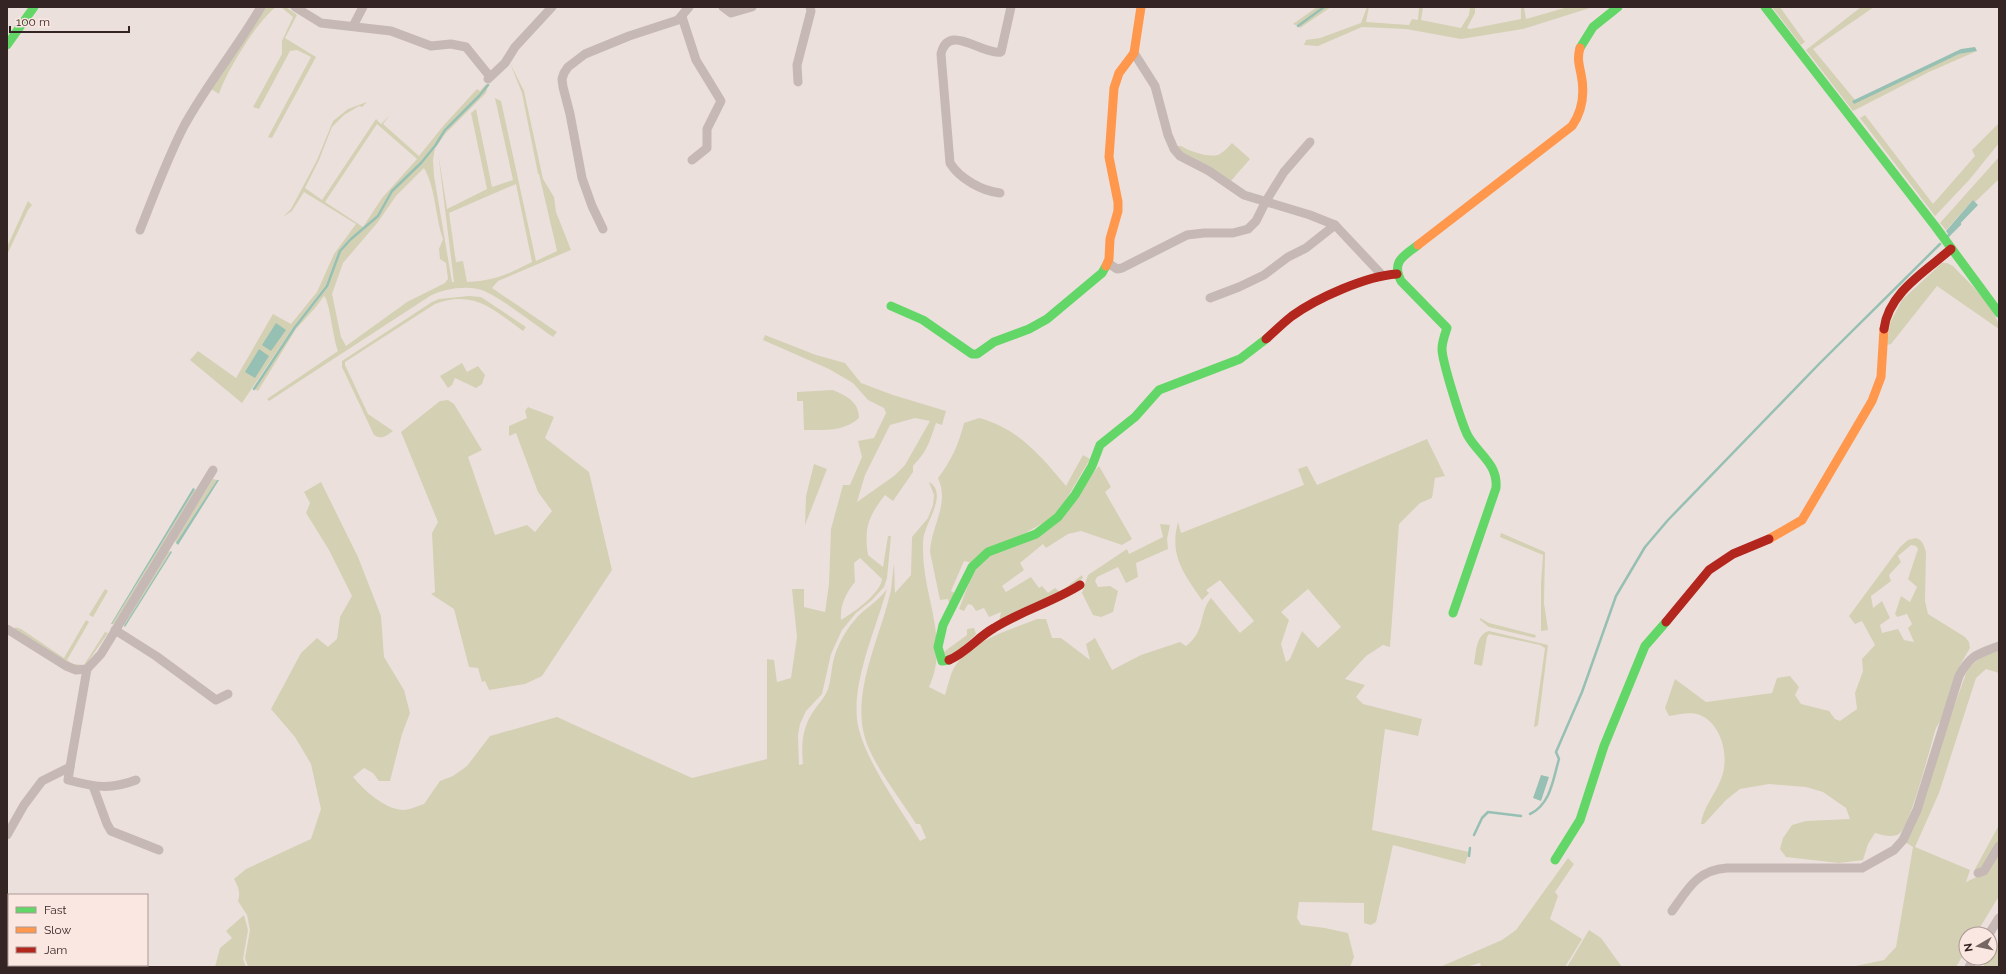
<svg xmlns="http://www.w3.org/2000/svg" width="2006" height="974" viewBox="0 0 2006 974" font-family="Raleway,sans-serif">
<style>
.green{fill:#d4d0b4;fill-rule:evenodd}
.water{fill:#96c0b3}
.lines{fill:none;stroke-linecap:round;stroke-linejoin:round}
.stream{stroke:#96c0b3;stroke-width:2.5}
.street{stroke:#c5b8b5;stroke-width:9}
.fast{stroke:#63d668;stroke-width:9}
.slow{stroke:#ff974d;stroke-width:9}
.jam{stroke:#b3261e;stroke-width:9}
</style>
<rect width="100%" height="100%" fill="#ece0dc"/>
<g class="green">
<path d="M266 7H276C257 21 226 72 219 94L211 89Z"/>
<path d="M281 7H286L297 15 285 38 316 57 272 138 268 137 311 57 297 50 290 51 259 109 253 107 282 54V41L293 17Z"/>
<path d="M1317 7H1323L1298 26 1293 24Z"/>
<path d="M1325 7H1331L1300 28 1299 26Z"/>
<path d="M1367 7H1369L1366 22 1409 25 1412 19 1418 20 1419 7H1423L1421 20 1461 28 1469 15 1470 7H1475V13L1467 28 1470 29 1521 19V7H1524L1526 19 1568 7H1593L1523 29 1461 39 1406 29 1362 27 1318 46 1304 45 1306 40 1320 38 1361 23Z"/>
<path d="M1772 7H1780L1805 42 1801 45Z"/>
<path d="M1861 7H1874L1813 49 1855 100 1959 54 1977 51 1929 72 1853 111 1806 50Z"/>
<path d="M510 63 524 91 543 179 554 197 556 212 571 250 498 281 492 288 557 332 553 337C537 326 494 292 478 289 462 286 444 289 430 296L269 401 267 399 338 351C333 339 330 302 324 296L316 307 296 329 258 391 255 389 295 327 324 291 341 251 352 239 379 216 393 190 423 162 435 148 433 160 434 176 452 282H454L438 152 447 209 487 189 471 113 476 109 492 187 513 180 495 98 501 101 536 261 557 251 539 174H538L522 93ZM424 168C436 189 435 216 443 239L439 249 440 259 446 263 448 279 445 283 407 302 346 346 341 337 332 294 343 263 378 222 396 196ZM516 184 532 262C508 274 495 281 467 282L463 261 456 262 449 213Z"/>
<path d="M486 84 487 85 479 96 444 129 435 146 420 163 392 190 378 215 351 238 339 251 326 285 294 326 242 403 190 360 198 351 236 378 273 314 291 324 317 292 334 254 356 224 304 192 292 211 283 217 291 209 317 160 333 121 348 109 367 102 362 107 359 106 344 115 332 127 319 160 305 188 322 200 376 119 381 124 390 115 383 124 419 156 444 125 477 89 480 91ZM377 124 417 159 382 198 363 227 325 202Z"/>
<path d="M488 86 486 93 445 134 436 147C448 122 472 108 488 86Z"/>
<path d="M1865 115 1933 204 1975 156 1972 150 1999 123V143L1970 179 1935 216 1860 118Z"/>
<path d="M1232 143 1250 159 1230 182 1184 156 1176 146H1181C1189 151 1211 159 1220 154 1225 151 1228 147 1232 143Z"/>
<path d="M1999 157V179L1975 202 1973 200 1946 230 1940 223Z"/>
<path d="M28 201 32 205 28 210 7 255V247Z"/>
<path d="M1942 263H1947L1953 266C1966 280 1999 310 1999 329L1937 286 1891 344 1887 345 1890 323 1902 300Z"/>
<path d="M469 296 481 297 526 327 523 331C494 310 474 289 435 304L345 362V365L368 414 393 431C386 436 382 440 374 435L342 367V361L432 302 439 299Z"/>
<path d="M765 335 816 355 845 363 861 383 893 395 946 411 942 425 936 423C929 443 928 450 913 466V472L893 501 885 495C868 517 864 528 868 555L883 567 888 536H891L887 578 884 587 872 600 856 613 842 630 831 654 822 694 806 711 800 724 798 735 799 765 803 764C801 744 802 727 815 709 820 702 825 697 828 689 831 680 831 671 833 662 836 648 845 631 854 621 863 609 878 602 887 589 876 628 853 679 857 719 861 755 900 808 920 841L926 838 920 824H916C900 798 873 765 865 738 851 691 881 636 891 590 892 581 893 572 894 563L895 593 911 575 912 537 928 518 933 505 934 495 929 482C947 492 929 518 925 532 923 536 923 544 923 550 923 597 950 641 929 687L945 695C948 686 950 674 955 666 973 640 1009 630 1037 619H1046L1052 638H1061L1090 660 1086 644 1095 638 1112 670 1141 655 1180 642 1186 646C1206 631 1198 614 1211 598L1240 633 1254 621 1220 580 1206 590 1209 593 1202 600C1184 574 1169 556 1178 522L1181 533 1304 485 1298 469 1307 466 1317 485 1427 439 1445 476 1435 478 1432 498 1420 503 1399 524 1390 647 1383 645 1366 656 1345 679 1365 685 1356 697 1363 704 1422 719 1418 736 1385 729 1372 830 1469 852 1465 864 1393 845 1376 922 1371 925 1364 923V903L1299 902 1297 918 1301 925 1325 928 1348 933 1354 957 1350 967H248L245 958 250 930 247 915 238 901C241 893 238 886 234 879L246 869 311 839 321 809 311 764 295 737 271 709 301 653 317 638 328 647 337 639 340 617 352 596 329 550 306 513 310 503 304 492 321 482 358 557 381 616 384 657 404 690 410 713 402 734 390 781H379L373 773 364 768 353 777C364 790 384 809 403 810 409 810 418 806 424 804L440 781 453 776 467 766 490 736 557 717 692 778 767 759V659L774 660 777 682 791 678 797 637 792 589H804V607L825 612 829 584 831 529 843 485H850L862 457 858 441 874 438 886 413 884 408 868 400 853 383 829 369 763 340ZM915 418 930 421 905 465 894 476 857 502 865 475 890 425ZM860 558 882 579C881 593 853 613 841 620 840 605 846 593 855 582L854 563ZM1308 589 1341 627 1318 648 1302 631 1290 659 1286 662 1281 644 1289 620 1281 612Z"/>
<path d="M462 363 467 372 478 366 485 375 482 384 476 388 455 378 452 385 448 388 440 376Z"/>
<path d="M833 390C847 396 859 402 859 418 844 432 823 430 804 430L803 401H797V392Z"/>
<path d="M448 400 454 404 482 450 468 457 495 535 527 525 535 532 552 511 538 492 516 433 509 436V426L527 418 525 411 528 407 554 417 545 438 589 472 612 570 542 676 525 684 489 690 485 681 482 682 478 668 469 667 454 609 431 594 435 592 432 533 438 522 401 432 440 401Z"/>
<path d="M979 418C1018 428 1041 456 1066 486L1083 455 1090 459 1057 515 972 563 964 561 951 591 957 594 950 606 948 599 940 600 930 552C931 526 950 504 938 478 952 459 958 446 964 423Z"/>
<path d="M814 464 827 469 805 525 806 496Z"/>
<path d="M1099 466 1111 487 1105 492 1132 539 1122 545 1081 531 1068 534 1046 548 1043 544 1020 563 1024 570 1002 586 1006 592 1031 577 1039 588 1042 586 1048 593 1055 588 1060 592 1082 575 1083 578 1066 592 999 621 1001 612 989 617 984 608 976 611 972 605 968 604 964 611 959 609 975 567 985 557 1037 537Z"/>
<path d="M213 479 217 480 176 543 175 540Z"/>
<path d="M195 489 196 491 114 625 112 624Z"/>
<path d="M1160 524 1170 525 1167 539 1168 549 1136 563 1138 577 1126 583 1118 567 1097 577 1095 581 1098 587 1110 586 1118 591 1113 612 1101 617 1093 615 1082 593 1088 575 1127 549 1129 554 1163 537Z"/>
<path d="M1501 533 1545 552 1544 603 1548 630 1541 631V584L1543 555 1500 537Z"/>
<path d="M1916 538C1923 540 1924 546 1926 552L1925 601 1928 614 1965 637 1969 642 1970 648 1960 665 1942 718 1936 728C1930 747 1911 825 1899 834 1892 838 1882 835 1875 833L1868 844 1863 860 1839 863 1786 857 1780 849 1783 838 1792 825 1806 821 1850 819 1846 808 1823 792 1806 787 1769 784 1740 789 1726 800 1704 824H1701C1703 807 1715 795 1721 779 1730 758 1722 724 1700 715 1691 711 1678 715 1669 716L1665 708 1675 679 1706 702 1772 693 1777 678 1790 676 1799 687 1795 695 1801 704 1829 711 1835 719 1840 721 1857 709 1855 693 1863 671 1862 659 1875 645 1862 621 1855 624 1849 616 1900 547 1908 540ZM1911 545 1916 546 1918 549 1908 579 1917 587 1910 602 1901 596 1895 614 1897 617 1907 614 1912 624 1908 628 1914 642 1904 640 1898 629 1882 633 1880 625 1890 618 1882 601 1873 608 1871 596 1891 581 1889 575 1901 562 1898 556Z"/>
<path d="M171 551 124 626V623L168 552Z"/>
<path d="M105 589 108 591 93 617 89 615Z"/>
<path d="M1480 618 1489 623 1536 635 1535 638 1489 627 1480 620Z"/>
<path d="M86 620 89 622 67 660 73 664 84 665 105 632 108 633 85 666 72 665 15 630V627L21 629 64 658Z"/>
<path d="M974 628 976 634 951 657 941 654 967 635V629Z"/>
<path d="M1489 631 1548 645 1538 725 1535 727H1534L1545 648 1540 645 1489 634 1487 637 1482 666 1474 664C1476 653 1476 634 1489 631Z"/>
<path d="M1999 651V673L1986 669 1976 678 1939 793 1915 847 1970 870 1966 882 1985 873 1999 851V896L1976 934H1966V950L1956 967H1851L1884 960 1896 947 1913 847 1905 842 1968 668 1983 656Z"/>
<path d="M1999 825V840L1981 869H1975Z"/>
<path d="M1568 858 1574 864 1555 892 1558 896 1550 919 1582 939 1565 967H1481L1480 963 1466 967H1440L1502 940 1516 930Z"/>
<path d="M244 915 248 930 243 959 246 967H215L220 948 232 938 226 931Z"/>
<path d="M1589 930 1601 938 1622 967H1567Z"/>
<path d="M1999 941V967H1983Z"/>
</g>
<g class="water">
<path d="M1975 47 1977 51 1959 54 1854 104 1852 101 1961 49Z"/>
<path d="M1973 200 1978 205 1949 235 1946 231Z"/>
<path d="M276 323 286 330 271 351 262 345Z"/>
<path d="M259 349 269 356 255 378 245 372Z"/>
<path d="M217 480H219L178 545 176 543Z"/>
<path d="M193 488 195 489 112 624H111Z"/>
<path d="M171 551 172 552 125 627 124 626Z"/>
<path d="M1541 775 1549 777 1541 801 1533 798Z"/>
</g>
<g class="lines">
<g class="stream">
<path d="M1298 26 1324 7"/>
<path d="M1948 236 1960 224"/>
<path d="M254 389 295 327 327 286 340 251 351 239 378 216 392 191 421 163 435 146 445 130 479 96 488 85"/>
<path d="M1530 814C1551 804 1553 779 1559 759L1556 752 1582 692 1616 596 1645 547 1668 520 1820 363 1940 244"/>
<path d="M1474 835 1482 818 1488 812 1521 816"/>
<path d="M1469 856 1470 848"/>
</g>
<g class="street">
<path d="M295 7 321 23 391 31 431 46 451 44 466 47 487 73"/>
<path d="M723 7 731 13 752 7"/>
<path d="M682 17 696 60 721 101 707 129V148L692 160"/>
<path d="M353 26 363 7"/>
<path d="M1134 53 1155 86 1168 135 1174 149 1180 156 1209 171 1244 195 1310 215 1335 225 1382 275"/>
<path d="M488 79 505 63 515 47 552 7"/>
<path d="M798 82 797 65 811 11 810 7"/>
<path d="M1000 193C982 191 960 179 950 163L941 54C948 22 982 55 1001 52L1011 7"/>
<path d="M603 229 592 206 582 178 570 114 563 87 562 79 564 73 568 67 585 54 629 36 678 20 689 7"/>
<path d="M140 230C154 195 167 159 184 126 207 84 237 48 261 7"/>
<path d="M1108 263 1117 269 1122 268 1187 235 1204 233H1233L1248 229 1256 221 1266 201 1284 172 1310 142"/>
<path d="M1210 298 1239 287 1264 275 1288 257 1306 248 1335 225"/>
<path d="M7 629 66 666 76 670 87 669 101 654 213 470"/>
<path d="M115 630 156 656 216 700 228 694"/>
<path d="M70 767 68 780C95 787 110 790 136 780"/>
<path d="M93 786 107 824 111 831 159 850"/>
<path d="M7 835 24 805 42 781 70 767 87 669"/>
<path d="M1978 873 1984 871 1999 846"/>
<path d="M1672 911C1688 889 1697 870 1727 868H1862L1894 850 1903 840 1917 810 1959 676C1970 655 1978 654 1999 646"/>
<path d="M1989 934 1999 918"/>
<path d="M1969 967 1974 958"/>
</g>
<g class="fast">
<path d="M1765 7 1935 226 1999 313"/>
<path d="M7 45 34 7"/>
<path d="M1580 48 1593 27 1618 7"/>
<path d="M1418 245C1404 256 1391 261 1401 281L1447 328C1445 334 1442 342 1442 349 1442 361 1462 425 1468 436 1479 455 1498 464 1496 488L1453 613"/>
<path d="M891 306 923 320 972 354H977L994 342 1029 329 1047 319 1102 273 1106 266"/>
<path d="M949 660 942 661 938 647 943 625 972 567 988 552 1036 534 1058 517 1075 495 1092 466 1100 445 1135 417 1159 390 1240 359 1266 339"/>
<path d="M1555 860 1580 820 1604 746 1645 646 1666 622"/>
</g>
<g class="slow">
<path d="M1418 245 1572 126C1583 110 1585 93 1581 74 1579 64 1577 58 1580 48"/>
<path d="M1106 266 1109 259 1110 239 1118 211V202L1109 157 1114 88 1119 73 1134 53 1141 7"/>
<path d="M1769 539 1802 520 1872 401 1881 377 1884 329"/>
</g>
<g class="jam">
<path d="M1884 329C1888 293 1926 271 1951 249"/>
<path d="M1266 339C1275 331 1283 323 1292 316 1317 298 1366 276 1397 274"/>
<path d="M1666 622 1709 570 1733 554 1769 539"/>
<path d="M949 660C966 653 978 637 994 628 1021 611 1053 602 1080 585"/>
</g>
</g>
<rect width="2006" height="974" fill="none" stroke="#352424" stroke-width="16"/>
<rect x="8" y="894" width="140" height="72" fill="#fbe7e1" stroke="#ac9995"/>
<rect x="16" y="907" width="20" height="6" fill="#63d668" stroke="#ac9995"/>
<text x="44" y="914" font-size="12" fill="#352424">Fast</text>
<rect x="16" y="927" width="20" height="6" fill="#ff974d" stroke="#ac9995"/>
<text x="44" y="934" font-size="12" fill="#352424">Slow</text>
<rect x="16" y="947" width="20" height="6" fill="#b3261e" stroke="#ac9995"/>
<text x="44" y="954" font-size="12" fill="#352424">Jam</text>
<g transform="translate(1978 946) rotate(261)"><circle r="19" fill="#fbe7e1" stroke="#ac9995"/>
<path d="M0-3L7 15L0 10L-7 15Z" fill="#756664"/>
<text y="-6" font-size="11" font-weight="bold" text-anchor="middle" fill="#352424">N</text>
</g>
<path d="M10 26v6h119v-6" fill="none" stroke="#352424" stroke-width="2"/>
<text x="16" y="26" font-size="12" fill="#352424" stroke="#fbe7e1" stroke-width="3" paint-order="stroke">100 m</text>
</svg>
